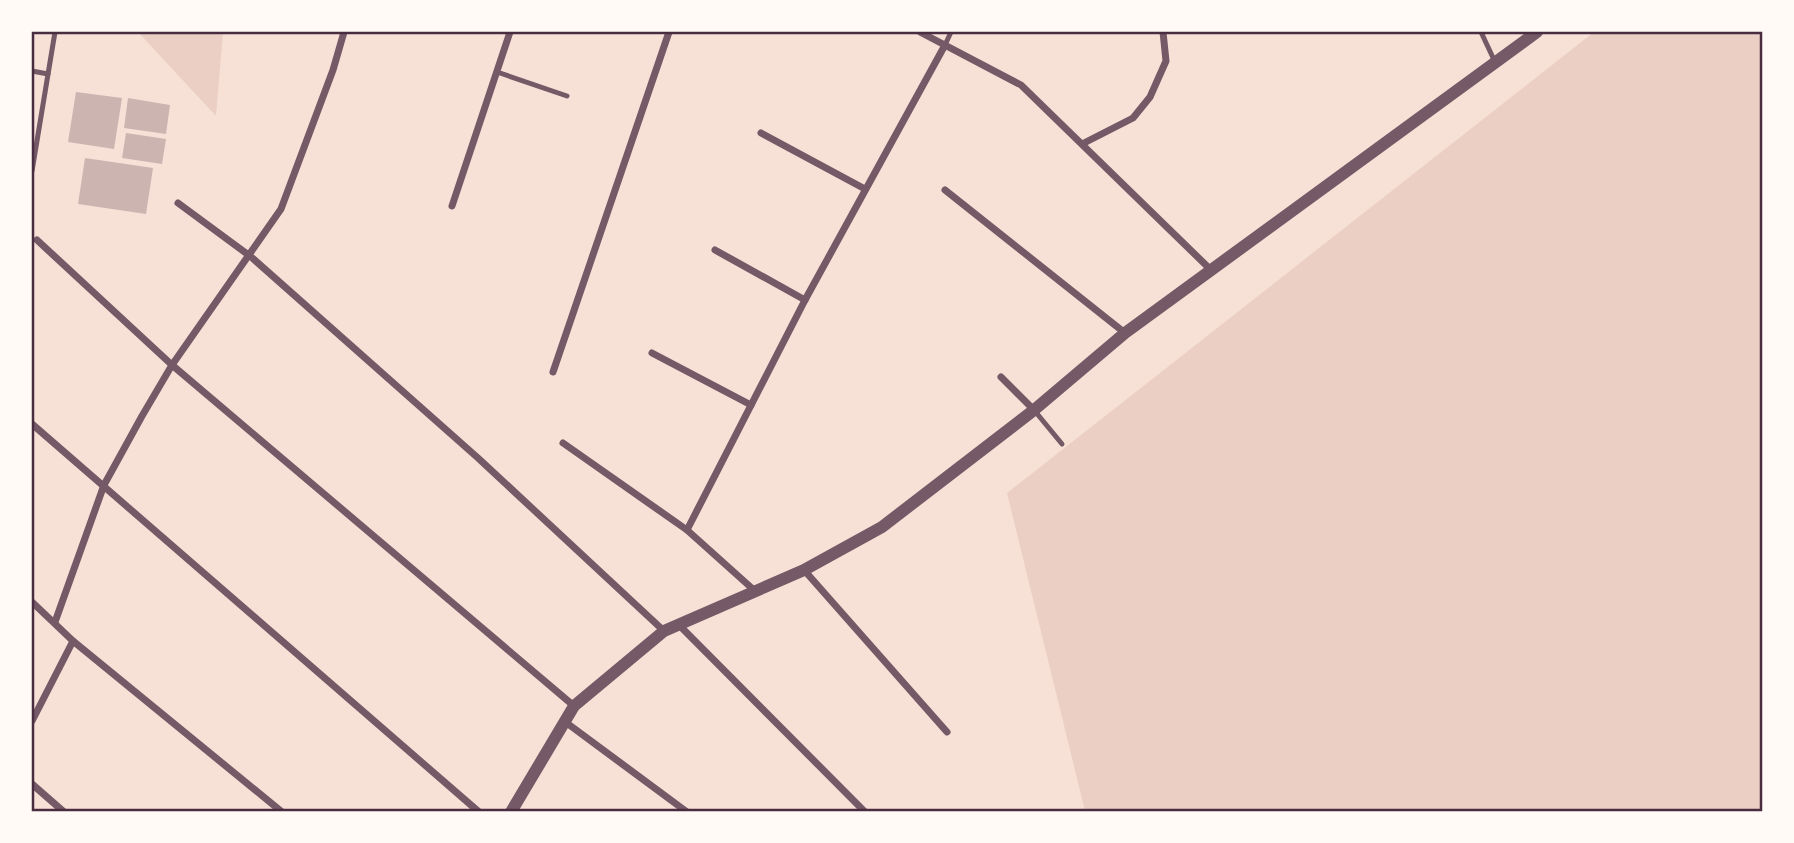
<svg xmlns="http://www.w3.org/2000/svg" width="1794" height="843" viewBox="0 0 1794 843" font-family="Karla,sans-serif">
<style>
.green{fill:#ebcfc5}
.building{fill:#ccb4b1}
.lines{fill:none;stroke-linecap:round;stroke-linejoin:round}
.service{stroke:#755966;stroke-width:5}
.minor{stroke:#755966;stroke-width:7}
.tertiary{stroke:#755966;stroke-width:12}
.neatline{fill:none;stroke:#4a2c40;stroke-width:2.5}
</style>
<rect width="100%" height="100%" fill="#f7e1d7"/>
<g class="green">
<path d="M138 32H223L216 116Z"/>
<path d="M1594 32H1762V811H1085L1007 493Z"/>
</g>
<g class="building">
<path d="M76 92 122 98 114 149 68 142Z"/>
<path d="M128 98 170 105 166 134 124 128Z"/>
<path d="M126 133 166 139 162 164 122 158Z"/>
<path d="M85 158 153 168 146 214 78 204Z"/>
</g>
<g class="lines">
<g class="service">
<path d="M1481 32 1495 62"/>
<path d="M945 45 951 32"/>
<path d="M32 71 48 74"/>
<path d="M497 72 567 96"/>
<path d="M32 171 55 32"/>
<path d="M1034 410 1062 444"/>
</g>
<g class="minor">
<path d="M920 32 1021 85 1211 270"/>
<path d="M761 133 865 189"/>
<path d="M1084 143 1133 118 1150 97 1166 61 1163 32"/>
<path d="M945 190 1125 333"/>
<path d="M178 203 250 256 478 458 664 631"/>
<path d="M452 206 510 32"/>
<path d="M37 240 172 365 574 706"/>
<path d="M715 250 805 300"/>
<path d="M652 353 751 405"/>
<path d="M553 372 669 32"/>
<path d="M1001 377 1034 410"/>
<path d="M32 424 479 812"/>
<path d="M563 443 687 530 755 591"/>
<path d="M687 530 805 300 945 45"/>
<path d="M804 570 947 732"/>
<path d="M32 602 73 641 282 812"/>
<path d="M55 622 104 485 142 416 172 365 281 209 333 70 344 32"/>
<path d="M679 625 865 812"/>
<path d="M32 721 73 641"/>
<path d="M564 721 687 812"/>
<path d="M32 784 64 812"/>
</g>
<path class="tertiary" d="M511 812 574 706 664 631 804 570 882 527 1034 410 1125 333 1537 32"/>
</g>
<rect width="1794" height="843" fill="none" stroke="#fffaf5" stroke-width="66"/>
<rect x="33" y="33" width="1728" height="777" class="neatline"/>
</svg>
